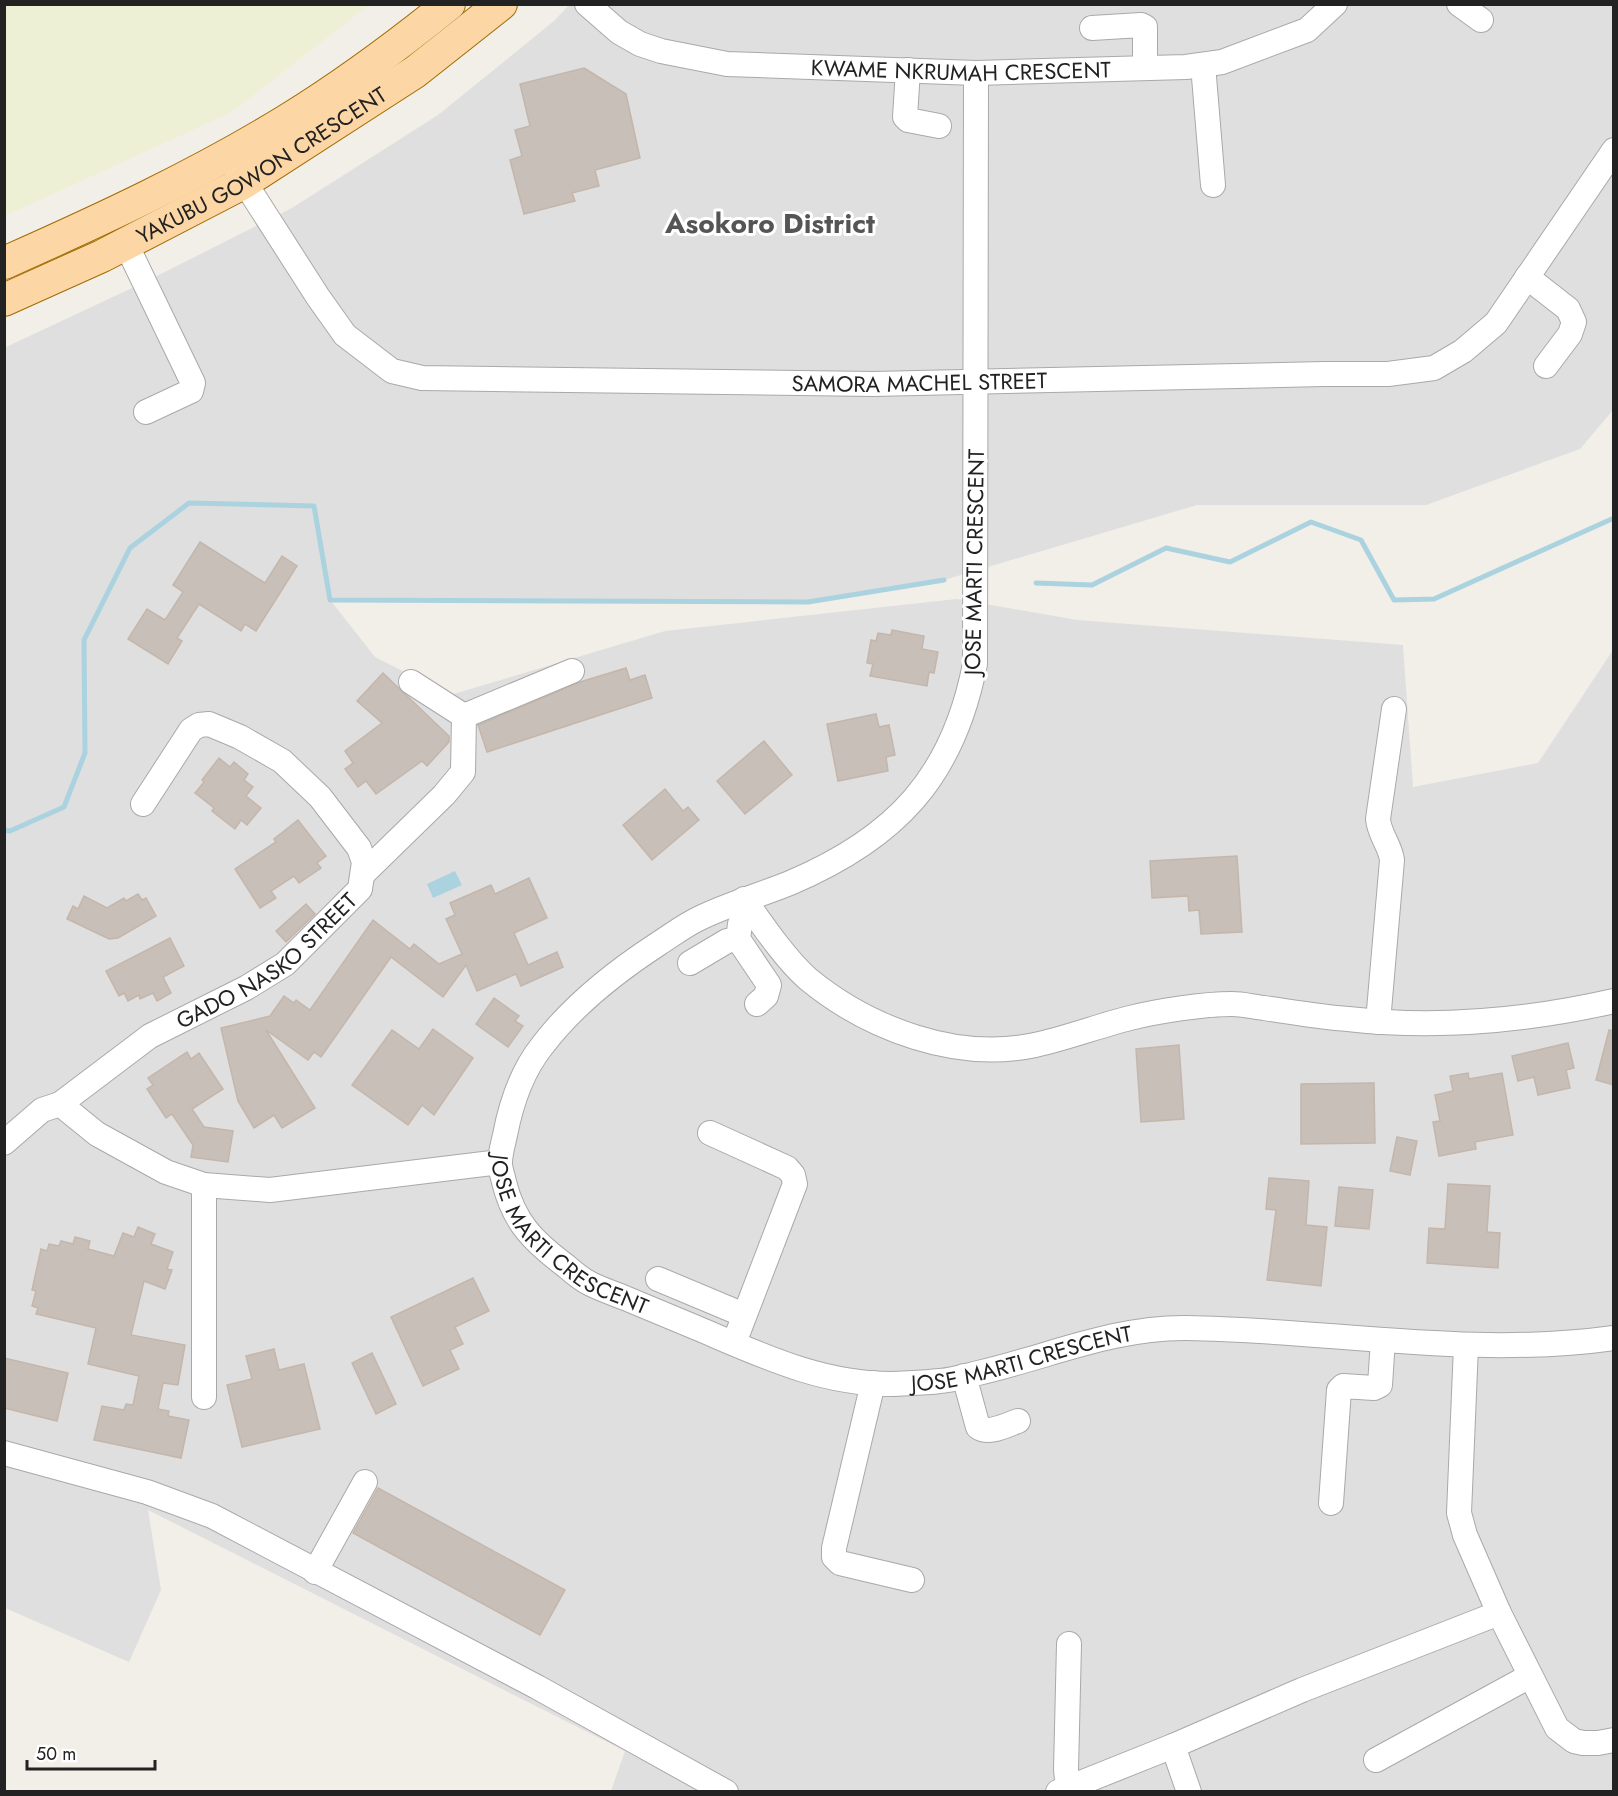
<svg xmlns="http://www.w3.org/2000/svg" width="1618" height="1796" viewBox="0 0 1618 1796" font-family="Jost,sans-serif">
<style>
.residential{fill:#e0dfdf}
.farmland{fill:#eef0d5}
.water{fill:#aad3df}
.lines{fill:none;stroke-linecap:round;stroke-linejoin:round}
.stream{stroke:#aad3df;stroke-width:5}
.building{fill:#c7bfb8;stroke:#c4b6ab;stroke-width:1.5}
.minor-casing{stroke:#a9a9a9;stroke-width:26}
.major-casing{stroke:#a06b00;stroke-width:34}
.minor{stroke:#fff;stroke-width:24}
.major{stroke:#fcd6a4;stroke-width:32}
.labels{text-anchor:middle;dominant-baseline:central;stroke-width:6;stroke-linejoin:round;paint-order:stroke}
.street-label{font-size:22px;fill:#222;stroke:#fff}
.district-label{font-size:28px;font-weight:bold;fill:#555;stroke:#fff}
</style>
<rect width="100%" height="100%" fill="#f2efe9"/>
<path class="residential" d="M569 5H1613V410L1580 449 1426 505H1197L944 580 808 602 331 601 375 657 450 695 665 631 957 599 1077 620 1403 645 1413 787 1538 763 1613 650V1791H611L625 1751 148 1510 161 1590 129 1662 5 1608 4 348 147 281 292 208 438 115 554 21Z"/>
<path class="farmland" d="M4 5 5 4 369 5 232 112 5 216Z"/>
<path class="water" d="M455 871 462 885 433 898 427 884Z"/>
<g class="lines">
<g class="stream">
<path d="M1036 583 1092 585 1166 548 1230 562 1311 522 1361 540 1394 600 1434 599 1614 518"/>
<path d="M4 830 10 831 64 807 85 753 84 640 130 548 189 503 314 506 330 600 808 602 944 580"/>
</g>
</g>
<g class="building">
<path d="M584 68 626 94 640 158 595 170 599 186 572 193 575 201 524 214 510 160 522 156 515 130 530 126 520 84Z"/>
<path d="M200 542 265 583 282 556 297 566 256 631 245 624 241 631 199 604 177 638 182 641 168 664 128 639 147 609 165 620 183 592 173 585Z"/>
<path d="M892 630 924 636 922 649 938 652 934 673 929 672 927 686 870 676 873 664 867 663 871 640 876 641 878 633 891 635Z"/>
<path d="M626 668 630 680 645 675 652 698 487 752 478 725 580 682Z"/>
<path d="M383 673 449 736V742L427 766 422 761 376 794 366 781 358 787 345 769 353 763 345 751 382 723 357 701Z"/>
<path d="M876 714 879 727 889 725 895 755 886 757 888 771 838 781 827 724Z"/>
<path d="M764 741 792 775 745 814 717 781Z"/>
<path d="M219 758 230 767 234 762 248 774 244 780 253 787 246 796 261 808 247 825 241 820 235 829 212 811 214 808 195 793 204 782 202 780Z"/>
<path d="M665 789 683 811 688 807 699 820 652 860 623 825Z"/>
<path d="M298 820 326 856 317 863 321 868 299 883 294 876 271 891 276 898 260 908 235 869 276 842 274 839Z"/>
<path d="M1237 856 1242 932 1201 934 1199 910 1189 911 1188 896 1152 898 1150 861Z"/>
<path d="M529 878 547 918 514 933 528 965 557 952 563 967 521 986 516 974 477 991 466 965 443 997 391 957 321 1057 314 1052 308 1060 266 1030 315 1108 282 1128 274 1115 254 1128 238 1101 221 1028 270 1016 284 996 294 1003 296 1000 310 1010 373 920 410 949 414 944 439 964 462 954 446 919 455 915 450 903 491 885 495 894Z"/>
<path d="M138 894 142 900 146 898 156 916 118 938 109 939 67 919 73 906 78 909 84 896 107 908 124 898 126 901Z"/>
<path d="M306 904 315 914 286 942 276 931Z"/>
<path d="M170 938 184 966 163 977 171 993 157 1001 153 993 140 999 139 995 128 1001 124 993 119 996 106 971Z"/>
<path d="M494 998 519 1016 515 1021 523 1026 508 1047 476 1024Z"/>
<path d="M433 1029 473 1058 434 1115 422 1105 408 1125 352 1085 392 1030 419 1049Z"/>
<path d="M1609 1030 1614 1031V1085L1596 1080Z"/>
<path d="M1568 1043 1574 1068 1566 1070 1570 1088 1538 1095 1534 1077 1518 1081 1512 1056Z"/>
<path d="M1179 1045 1184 1119 1141 1122 1136 1049Z"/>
<path d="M187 1052 191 1059 199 1053 223 1089 192 1109 204 1127 233 1131 228 1162 191 1157 193 1145 172 1114 166 1118 147 1089 153 1085 148 1078Z"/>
<path d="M1468 1073 1469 1079 1502 1073 1513 1135 1475 1142 1476 1149 1439 1156 1433 1122 1440 1121 1435 1095 1453 1091 1450 1076Z"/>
<path d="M1374 1083 1375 1143 1301 1144V1084Z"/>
<path d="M1397 1137 1417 1141 1410 1175 1390 1171Z"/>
<path d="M1269 1178 1309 1181 1306 1225 1327 1227 1321 1286 1267 1280 1276 1210 1266 1209Z"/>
<path d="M1448 1184 1490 1186 1487 1232 1500 1233 1498 1268 1427 1263 1429 1228 1445 1229Z"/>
<path d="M1339 1187 1373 1190 1369 1229 1335 1226Z"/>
<path d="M138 1227 155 1234 151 1244 173 1252 167 1269 172 1270 165 1289 144 1281 131 1335 185 1345 178 1385 163 1383 158 1409 169 1411 168 1416 189 1420 181 1458 94 1440 102 1406 124 1410 126 1404 133 1405 139 1376 88 1364 96 1328 36 1314 38 1308 32 1306 36 1291 32 1290 41 1249 47 1251 49 1244 59 1246 61 1241 73 1244 75 1237 90 1241 88 1249 114 1256 123 1233 134 1237Z"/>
<path d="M473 1278 489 1311 455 1327 463 1344 450 1350 459 1369 423 1386 391 1317Z"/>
<path d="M274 1349 279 1370 304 1364 320 1429 242 1447 227 1385 252 1379 246 1356Z"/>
<path d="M372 1353 396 1404 376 1414 352 1363Z"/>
<path d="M4 1358 68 1373 57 1421 4 1408Z"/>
<path d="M378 1488 565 1590 540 1635 353 1533Z"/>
</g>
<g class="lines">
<defs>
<g id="minor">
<path id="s1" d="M587 4 619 32 640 44 661 51 727 64 976 73 1186 67 1222 62 1307 30 1335 4"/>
<path d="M1459 4 1481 20"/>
<path d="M1092 28 1141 25 1145 27V68"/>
<path d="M1203 65 1213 185"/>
<path d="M908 70 905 117 908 120 939 126"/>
<path id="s2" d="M976 73 975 664C953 777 896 838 790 883 760 895 729 904 700 918 685 925 672 935 658 944 615 972 573 1005 542 1046 522 1071 511 1104 505 1135 503 1144 500 1154 500 1163 500 1170 503 1176 504 1182 514 1223 534 1242 566 1266 573 1272 581 1279 589 1283 600 1289 613 1293 625 1298 649 1308 673 1318 697 1328 761 1355 820 1384 892 1384 908 1383 924 1383 940 1381 953 1380 966 1376 978 1373 1048 1357 1114 1327 1187 1328 1330 1330 1470 1358 1614 1338"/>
<path id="s3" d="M236 169 318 297 345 335 392 371 422 378 873 384 1324 374H1388L1434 368 1463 351 1496 323 1614 150"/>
<path d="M126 244 193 383 191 391 146 412"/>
<path d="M1527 277 1568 309 1574 322 1570 334 1546 366"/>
<path d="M411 682 464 716"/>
<path d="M363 874 444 795 463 772 464 716 572 671"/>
<path d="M744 899C761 923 786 960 808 979 869 1029 957 1062 1035 1045 1067 1038 1098 1026 1130 1018 1158 1011 1203 1004 1232 1004 1243 1004 1254 1007 1264 1008 1292 1012 1320 1017 1348 1019 1438 1029 1526 1021 1614 1001"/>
<path d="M749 906 740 924 738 939 769 985 766 996 757 1004"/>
<path d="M690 963 727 941 738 939"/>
<path d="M1378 1022 1392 860C1390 845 1379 834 1378 819L1394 709"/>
<path d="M60 1104 97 1134 166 1172 204 1185 270 1190 500 1162"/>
<path d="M710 1133 787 1168 793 1175 795 1184 734 1343"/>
<path id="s4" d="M4 1143 42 1110 60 1104 150 1036 246 988 285 964 360 889 364 862 359 848 320 797 282 761 240 737 209 724 199 725 191 730 143 804"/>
<path d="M204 1185V1397"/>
<path d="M658 1279 744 1315"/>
<path d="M1466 1346 1459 1513 1465 1535 1499 1613 1557 1728 1574 1741 1583 1743H1598L1614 1740"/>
<path d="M964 1376 978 1427C989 1435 1006 1425 1018 1421"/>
<path d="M873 1383 834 1548V1557L840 1563 912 1580"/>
<path d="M4 1453 147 1492 212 1516 537 1687 726 1792"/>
<path d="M1331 1503 1339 1390 1343 1386 1374 1388 1380 1385 1383 1340"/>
<path d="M315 1572 365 1482"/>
<path d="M1173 1746 1189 1792"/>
<path d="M1376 1760 1530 1676"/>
<path d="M1068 1788 1066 1770 1069 1644"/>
<path d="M1058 1792 1173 1746 1302 1690 1499 1613"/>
</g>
<g id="major">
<path d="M4 263C101 220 196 176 286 121 343 86 397 46 449 4"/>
<path id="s5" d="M4 300 102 256 243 183 415 72 501 4"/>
</g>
</defs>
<use href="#minor" class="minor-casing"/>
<use href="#major" class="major-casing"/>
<use href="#minor" class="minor"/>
<use href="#major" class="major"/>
</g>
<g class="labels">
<g class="street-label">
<text stroke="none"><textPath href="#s1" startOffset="390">KWAME NKRUMAH CRESCENT</textPath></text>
<text stroke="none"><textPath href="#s5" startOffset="291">YAKUBU GOWON CRESCENT</textPath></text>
<text stroke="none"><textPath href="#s3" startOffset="786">SAMORA MACHEL STREET</textPath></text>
<text transform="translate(974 562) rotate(-89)">JOSE MARTI CRESCENT</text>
<text stroke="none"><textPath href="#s4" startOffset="322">GADO NASKO STREET</textPath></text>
<text stroke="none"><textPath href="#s2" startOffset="1424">JOSE MARTI CRESCENT</textPath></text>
<text stroke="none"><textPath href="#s2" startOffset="1928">JOSE MARTI CRESCENT</textPath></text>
</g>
<g class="district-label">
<text x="770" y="223">Asokoro District</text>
</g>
</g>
<rect width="1618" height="1796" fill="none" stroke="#222222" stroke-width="12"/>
<path d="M27 1760v9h128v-9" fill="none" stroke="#222222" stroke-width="3"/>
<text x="36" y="1760" font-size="18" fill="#222222" stroke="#ffffff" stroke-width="4.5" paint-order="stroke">50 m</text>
</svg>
